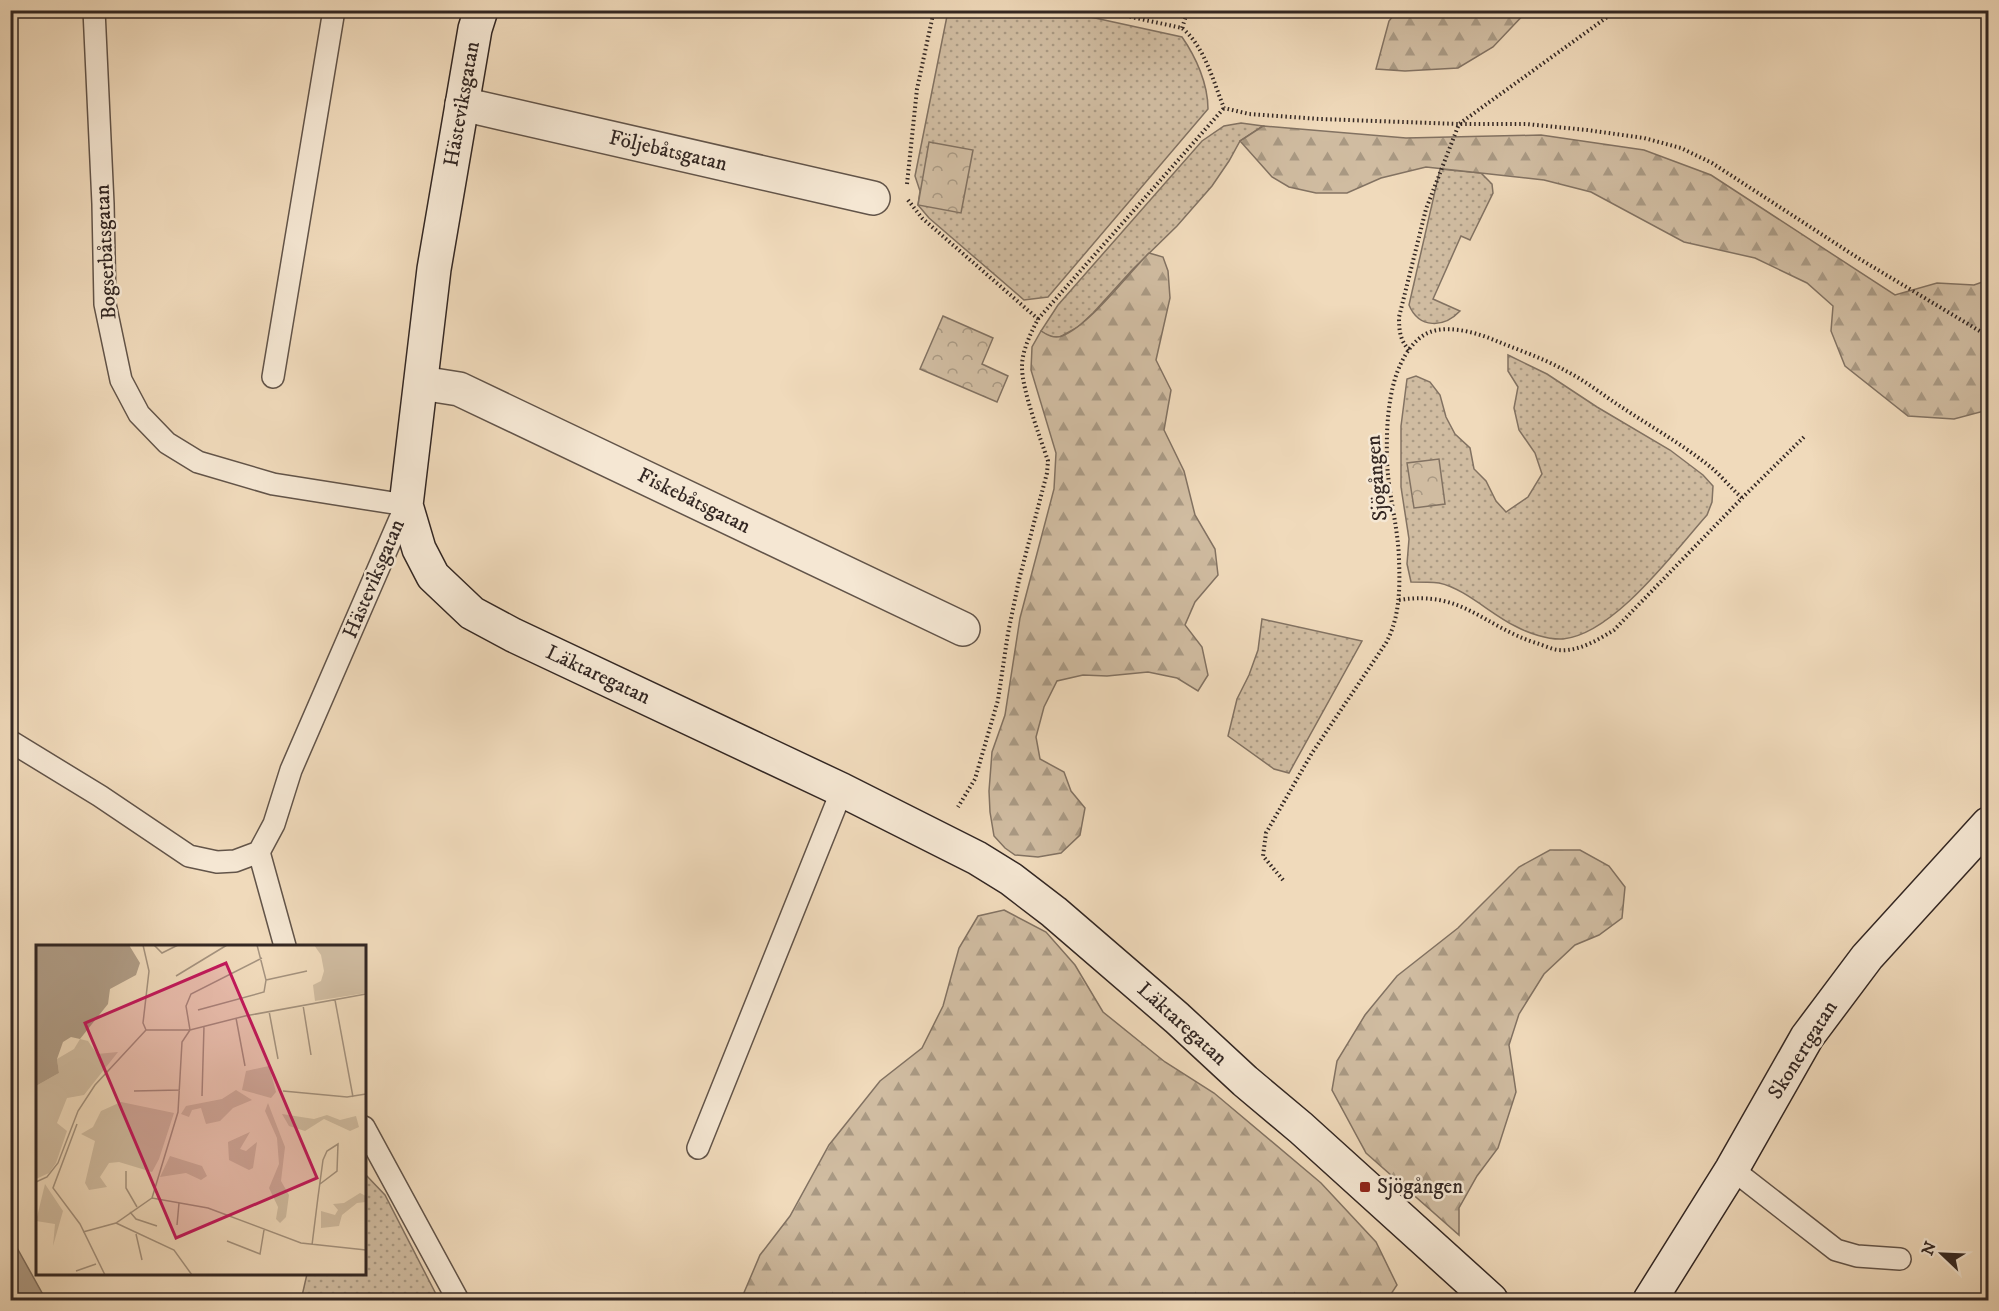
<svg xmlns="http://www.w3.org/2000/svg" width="1999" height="1311" viewBox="0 0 1999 1311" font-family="'IM FELL DW Pica',serif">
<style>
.grass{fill:url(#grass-dots);stroke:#827262;stroke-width:1.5}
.forest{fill:url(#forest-firs);stroke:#827262;stroke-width:1.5}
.park{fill:url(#park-crowns);stroke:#827262;stroke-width:1.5}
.water{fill:#b09d87;stroke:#7e6e5f;stroke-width:1.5}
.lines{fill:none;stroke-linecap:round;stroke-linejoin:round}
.lane-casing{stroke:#625449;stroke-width:24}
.street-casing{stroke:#625449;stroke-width:36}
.secondary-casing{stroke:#332723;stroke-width:36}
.path{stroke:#332723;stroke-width:4;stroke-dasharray:1.5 3;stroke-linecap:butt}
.lane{stroke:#f5e7d3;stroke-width:21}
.street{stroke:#f5e7d3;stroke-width:33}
.secondary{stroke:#f5e7d3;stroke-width:33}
.poi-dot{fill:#8f2418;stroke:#f5e7d3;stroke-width:2}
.labels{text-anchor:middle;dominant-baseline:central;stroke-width:5;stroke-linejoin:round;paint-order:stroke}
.street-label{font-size:21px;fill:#332723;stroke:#f5e7d3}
.poi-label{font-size:21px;fill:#332723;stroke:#f5e7d3;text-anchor:start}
.inset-road{fill:none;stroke:#a4927e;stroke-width:1.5}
.view{fill:#c2185b;fill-opacity:0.15;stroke:#c2185b;stroke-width:3}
.inset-edge{fill:none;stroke:#332723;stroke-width:3}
</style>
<defs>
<pattern id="grass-dots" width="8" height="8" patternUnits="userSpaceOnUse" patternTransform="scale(1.5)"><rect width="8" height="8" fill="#d0bca1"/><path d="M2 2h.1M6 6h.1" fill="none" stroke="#a99983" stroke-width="1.8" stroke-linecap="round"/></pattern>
<pattern id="forest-firs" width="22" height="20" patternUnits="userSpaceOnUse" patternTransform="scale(1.5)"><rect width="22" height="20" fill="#d0bca1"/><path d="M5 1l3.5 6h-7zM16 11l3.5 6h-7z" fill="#a99983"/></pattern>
<pattern id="park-crowns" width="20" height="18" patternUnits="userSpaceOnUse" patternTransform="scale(1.5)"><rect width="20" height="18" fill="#d0bca1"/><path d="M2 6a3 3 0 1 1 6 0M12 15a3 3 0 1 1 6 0" fill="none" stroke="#a99983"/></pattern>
</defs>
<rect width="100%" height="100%" fill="#f0dabb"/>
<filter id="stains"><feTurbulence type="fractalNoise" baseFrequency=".00333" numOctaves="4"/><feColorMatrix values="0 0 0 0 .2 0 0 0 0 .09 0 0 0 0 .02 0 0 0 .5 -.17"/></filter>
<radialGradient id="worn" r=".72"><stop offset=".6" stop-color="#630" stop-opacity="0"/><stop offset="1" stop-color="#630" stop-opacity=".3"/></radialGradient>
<g class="grass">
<path d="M948 11H1063L1182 37C1196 57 1208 84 1208 109L1048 297 1024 300 929 218 918 205 920 191 915 176Z"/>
<path d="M1241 123 1263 126 1240 141 1229 161 1212 186 1177 226 1133 269 1093 313 1078 327 1060 337H1050L1041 331 1058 305 1202 141 1224 126Z"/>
<path d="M1440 169 1481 173 1492 184 1493 193 1470 240 1461 236 1433 299 1460 311C1444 328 1419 329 1409 305Z"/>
<path d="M1508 355 1547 374 1597 407 1670 450 1703 475 1713 486 1712 502 1707 515C1674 552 1614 634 1563 639 1548 640 1528 633 1515 626 1492 615 1464 588 1439 583 1430 582 1420 582 1411 582L1407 564 1409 539 1401 487V426L1407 379 1416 376 1430 382 1440 395 1446 417 1455 434 1470 448 1474 469 1486 481 1496 501 1506 512 1528 497 1542 474 1535 453 1519 430 1514 408 1518 387 1508 371Z"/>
<path d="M1262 619 1362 641 1289 773 1274 769 1228 736 1237 699 1249 675 1258 650Z"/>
<path d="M365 1174 385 1195 439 1300H299L302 1296 307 1274H364Z"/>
</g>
<g class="forest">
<path d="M1397 11V10L1527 11 1493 47 1458 68 1405 71 1376 69 1389 21Z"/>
<path d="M1263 126 1406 138 1541 135 1644 150 1711 175 1895 295 1937 283 1974 285 1988 280V410L1954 419 1908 416 1845 366 1831 331 1833 306 1807 283 1755 258 1684 242 1591 192 1544 180 1426 167 1381 178 1347 193H1316L1289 187 1272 177 1240 141Z"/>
<path d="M1149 253 1163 257 1168 271 1170 298 1156 360 1171 390 1164 430 1184 471 1195 515 1215 549 1218 575 1195 602 1185 625 1202 647 1208 675 1198 691 1177 678 1148 672 1107 676 1083 675 1057 681 1044 707 1036 737 1040 759 1064 772 1071 791 1085 808 1080 835 1061 853 1038 857 1015 855 1005 848 994 836 990 812 989 791 992 752 1005 715 1020 618 1054 489 1056 453 1031 370 1032 347 1041 331C1047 335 1054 339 1062 336 1089 326 1127 275 1149 253Z"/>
<path d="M1550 850H1580L1609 866 1625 887 1622 918 1599 935 1575 945 1544 974 1519 1014 1509 1045 1516 1092 1498 1148 1477 1176 1459 1208V1235L1366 1153 1332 1090 1337 1061 1365 1015 1397 976 1458 928 1519 867Z"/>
<path d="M1004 910 1046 932 1075 965 1103 1012 1165 1062 1214 1093 1321 1183 1376 1242 1397 1285 1387 1300H742L743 1295 760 1255 790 1216 829 1145 880 1081 922 1048 943 1006 959 948 978 916Z"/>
</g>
<g class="park">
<path d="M929 142 973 150 961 213 918 205Z"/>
<path d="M943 316 993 338 982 364 1008 376 997 402 920 369Z"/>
<path d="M1439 459 1445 504 1414 508 1407 463Z"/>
</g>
<path class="water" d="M11 1237 46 1300H11Z"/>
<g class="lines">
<defs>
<g id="lane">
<path d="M273 377 334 10"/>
<path d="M10 741 100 796 189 856 217 862 235 861 259 852 274 824 291 770 406 505 273 484 198 462 167 443 139 414 121 380 105 304 103 204 94 10"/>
<path d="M259 852 285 946"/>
<path d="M364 1127 458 1300"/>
<path d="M698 1148 842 790"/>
<path d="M1732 1169 1836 1250 1857 1256 1900 1259"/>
</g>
<g id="street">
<path d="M462 104 873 198"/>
<path d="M421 383 459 389 963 629"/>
</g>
<g id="secondary">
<path d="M481 10 475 29 434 269 406 505 419 549 433 576 472 613 513 635 842 790 977 858 1011 879 1054 912 1177 1018 1245 1081 1301 1128 1491 1300"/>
<path d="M1650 1300 1732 1169 1807 1037 1867 957 1988 824"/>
</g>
</defs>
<use href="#lane" class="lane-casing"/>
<use href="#street" class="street-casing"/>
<use href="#secondary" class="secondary-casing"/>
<g class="path">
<path d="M1099 10 1182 28C1205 47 1213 81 1224 108L1249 114 1320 119 1459 124H1526L1587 130 1644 138 1681 148 1712 163 1858 258 1988 336"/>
<path d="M1182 28 1188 10"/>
<path d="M907 184 917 89 934 10"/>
<path d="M908 200 922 218 1038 319C1031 333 1022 350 1022 367 1022 390 1040 437 1048 461L1047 473 1019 580 1008 633 998 700 975 779 958 807"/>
<path d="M1038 319 1224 108"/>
<path d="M1409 350C1400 340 1399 331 1399 317L1426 209 1459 124 1617 10"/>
<path d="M1399 600C1462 590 1483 626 1536 643 1543 645 1551 649 1558 650 1578 652 1598 640 1614 630L1742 498 1806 435"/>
<path d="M1283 880 1263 856 1266 833 1312 753 1386 643C1400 617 1400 588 1399 559 1398 526 1388 493 1387 460 1386 422 1388 363 1421 337 1442 321 1478 333 1499 342 1521 351 1545 359 1566 371 1586 381 1604 396 1623 408 1653 428 1685 446 1713 469 1723 478 1732 489 1742 498"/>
</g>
<use href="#lane" class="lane"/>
<use href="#street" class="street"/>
<use href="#secondary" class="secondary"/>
</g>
<rect class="poi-dot" x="1359" y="1181" width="12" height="12" rx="3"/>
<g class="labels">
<g class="street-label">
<text transform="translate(462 104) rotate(-80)">Hästeviksgatan</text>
<text transform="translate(668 151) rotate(13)">Följebåtsgatan</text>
<text transform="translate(106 252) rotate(-93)">Bogserbåtsgatan</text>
<text transform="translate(1377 478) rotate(-95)">Sjögången</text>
<text transform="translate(694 501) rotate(26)">Fiskebåtsgatan</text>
<text transform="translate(374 579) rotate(-67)">Hästeviksgatan</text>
<text transform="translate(598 675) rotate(25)">Läktaregatan</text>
<text transform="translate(1182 1024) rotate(42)">Läktaregatan</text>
<text transform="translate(1803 1050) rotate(-58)">Skonertgatan</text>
</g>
<g class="poi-label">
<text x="1377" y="1187">Sjögången</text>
</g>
</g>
<g transform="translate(36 945)">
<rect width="330" height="330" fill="#f0dabb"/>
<path d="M278 0H330V48L279 56 277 40 285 36 288 26 285 10ZM44 94 52 96 61 109 82 107 48 150 31 153 21 178 31 186 20 218 13 228 0 234V141L23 128 21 114 38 104ZM233 121 240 147 235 153 206 145 210 126ZM214 187 204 204 210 206 221 197 217 223 213 225 193 215 192 197ZM9 239 27 266 17 301 19 279 0 276Z" fill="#d0bca1"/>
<path d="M200 145 216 155 197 163 184 176 170 179 165 163 156 165 153 172 145 169 150 161 186 154ZM85 157 138 168 123 214 116 227 83 217 73 218 64 232 71 242 53 245 49 238 59 196 45 189 57 182 65 166ZM232 158 249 202 245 236 253 250 250 272 244 278 240 274 242 262 233 243 243 219 241 193 229 166ZM246 169 278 174 291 170 304 175 320 171 323 182 314 186 288 174 269 186 253 181ZM134 211 166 221 171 231 165 235 150 228 124 232ZM324 248 330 251V257L321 258 306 270 303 281 285 283V266L299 270 302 265 297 259 308 258Z" fill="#d0bca1"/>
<path d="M0 182 15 192 0 214Z" fill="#d0bca1"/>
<path d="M0 0H93L104 18 100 30 74 44 72 59 44 94 35 92 27 97 21 114 23 128 0 141Z" fill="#b09d87"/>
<path class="inset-road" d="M107 0 113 26 107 78 110 85H154L209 71 330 49M118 0 126 8 142 0M140 31 191 0M230 35 271 26M299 55 317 152M267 60 275 110M162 65 228 47 230 35 221 0M233 66 242 114M200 73 209 121M154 85 150 61 155 49 226 13M98 146 144 145M247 146 311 152 330 149M166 151 168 81M41 179 17 243 44 279 69 330M90 226V243L101 262M0 237 11 232 22 218 42 166 59 140 110 85M116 253 142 167 146 97 154 85M94 267 100 274 121 281M80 278 138 305 156 330M141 280 143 258M47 287 80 278 116 253 172 263 265 298 330 305M100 289 106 315M191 296 224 309 228 285M276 300 282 252 287 215 291 206 302 199 301 226 284 239M40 326 60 319"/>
<path class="view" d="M190 18 281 233 140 293 49 78Z"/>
<rect width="330" height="330" class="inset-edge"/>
</g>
<rect width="1999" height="1311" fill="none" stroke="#f0dabb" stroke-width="36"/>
<rect x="12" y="12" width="1975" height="1287" fill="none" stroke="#332723" stroke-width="3"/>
<rect x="18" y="18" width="1963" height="1275" fill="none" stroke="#332723" stroke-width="1.5"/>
<g transform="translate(1942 1254) rotate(293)" stroke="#f5e7d3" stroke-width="4.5" paint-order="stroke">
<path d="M0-4.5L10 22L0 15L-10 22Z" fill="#332723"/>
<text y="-9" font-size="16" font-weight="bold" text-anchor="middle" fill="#332723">N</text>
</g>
<rect width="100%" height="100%" filter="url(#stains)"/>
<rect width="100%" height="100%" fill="url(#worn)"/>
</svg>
